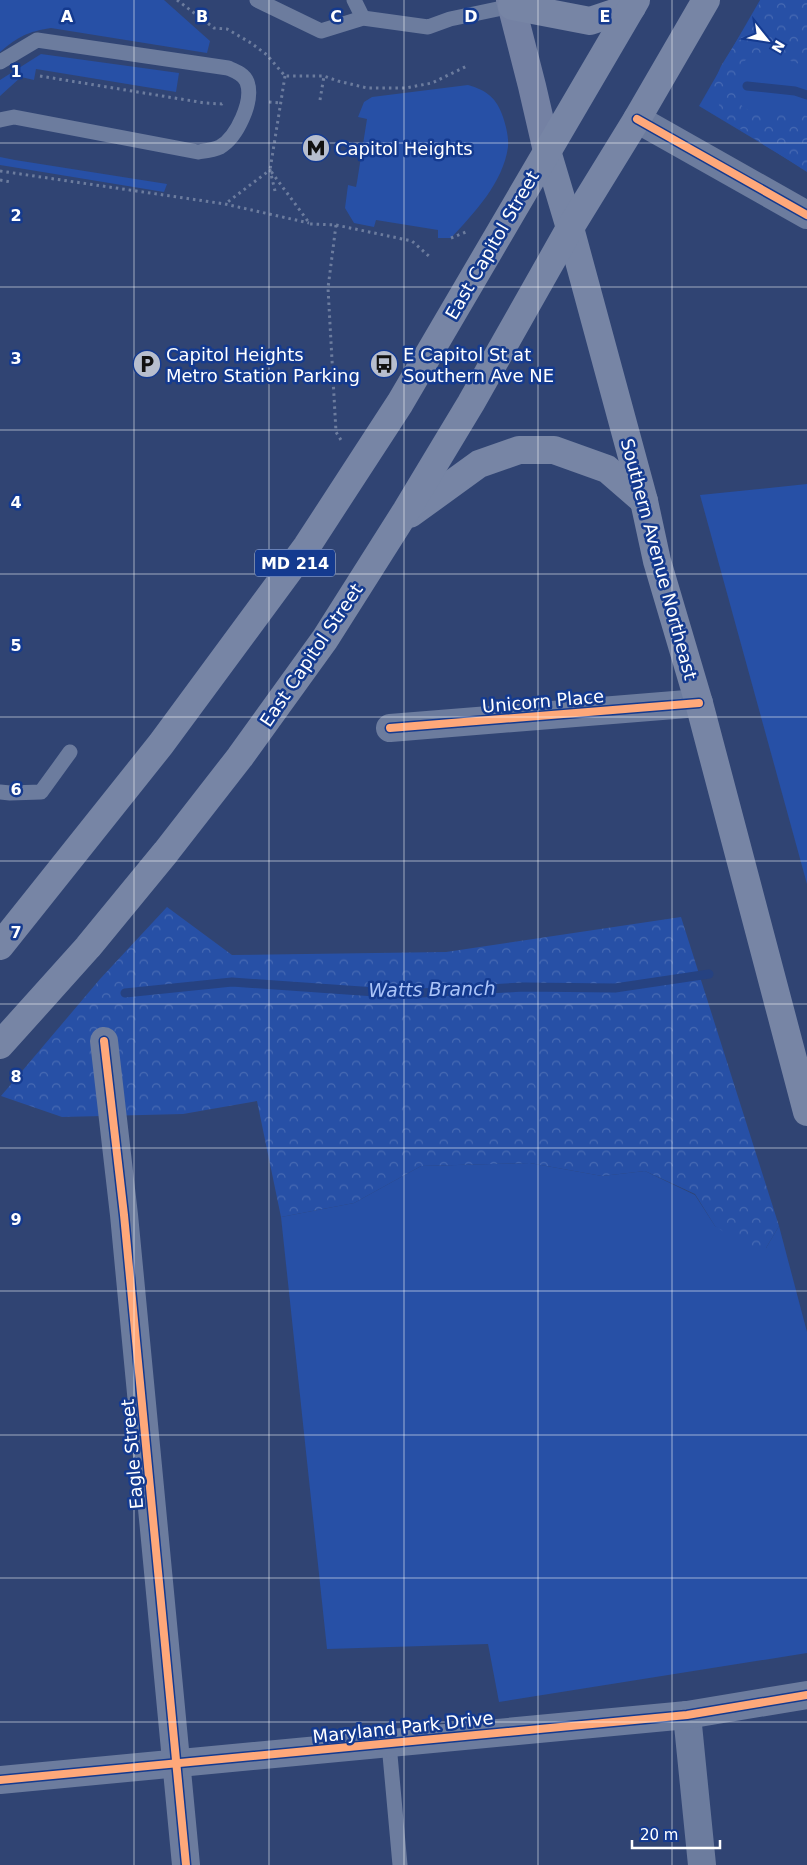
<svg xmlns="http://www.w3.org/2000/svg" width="807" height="1865" viewBox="0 0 807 1865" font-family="'DejaVu Sans',sans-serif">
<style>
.green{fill:#2750a6}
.forest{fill:url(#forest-crowns)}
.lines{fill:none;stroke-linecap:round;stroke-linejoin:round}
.stream{stroke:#264281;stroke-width:9}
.path{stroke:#6c7c9e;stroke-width:3;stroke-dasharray:2.5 4;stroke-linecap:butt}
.lane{stroke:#6c7c9e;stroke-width:15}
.street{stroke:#6c7c9e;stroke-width:28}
.secondary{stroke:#7481a3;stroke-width:28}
.primary{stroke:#7785a5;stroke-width:28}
.cycleway-casing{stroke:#143a8f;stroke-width:11}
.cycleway{stroke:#fea87a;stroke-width:8}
.grid{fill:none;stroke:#fff;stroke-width:1;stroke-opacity:0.55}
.labels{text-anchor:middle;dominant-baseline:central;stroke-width:5;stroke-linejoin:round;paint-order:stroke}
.shield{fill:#143a8f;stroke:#b8c4dd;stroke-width:1}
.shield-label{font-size:16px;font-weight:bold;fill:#fff}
.poi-label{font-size:18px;fill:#fff;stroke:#143a8f;text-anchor:start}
.street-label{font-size:18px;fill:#fff;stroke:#143a8f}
.water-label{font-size:19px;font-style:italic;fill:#abc4f8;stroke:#143a8f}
.grid-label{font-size:16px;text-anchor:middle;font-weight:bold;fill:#fff;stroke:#143a8f;stroke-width:5;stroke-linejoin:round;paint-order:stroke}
</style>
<defs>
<pattern id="forest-crowns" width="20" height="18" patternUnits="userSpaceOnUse" patternTransform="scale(1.25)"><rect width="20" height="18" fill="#2750a6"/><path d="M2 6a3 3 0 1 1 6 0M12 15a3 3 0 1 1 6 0" fill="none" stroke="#476ab3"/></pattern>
</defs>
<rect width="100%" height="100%" fill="#304473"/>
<g class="green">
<path d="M0 0H164L210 41 207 53 51 28C27 32 19 36 0 52Z"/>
<path d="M760 0H807V171L699 106Z"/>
<path d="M41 54 179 73 176 92 36 69 34 80 21 77 0 96V80Z"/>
<path d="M468 85C486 90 497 98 503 117 506 126 509 138 508 147 503 183 474 213 451 238H438V230L376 220 374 227 354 223 345 208 348 185 356 187 357 182 367 119 358 117 364 102 372 97Z"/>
<path d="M0 157 15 160 167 184 164 192 0 165Z"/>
<path d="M807 484V884L700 495Z"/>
<path d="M530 1163 602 1176 645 1171 695 1195 715 1226 766 1248 779 1226 807 1332V1653L499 1702 488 1644 327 1649 281 1217 354 1203 421 1166Z"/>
</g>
<g class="forest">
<path d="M762 0H807V67L772 54 763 53 754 58 747 59 741 64 737 81 739 102 743 107 751 111 786 110 807 116V172L749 135 728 120 720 108 713 85 721 66Z"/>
<path d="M167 907 232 955 446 952 681 917 779 1226 766 1248 749 1249 715 1226 695 1194 645 1171 602 1176 530 1163 421 1166 354 1203 281 1217 257 1101 183 1114 62 1117 1 1096 100 979Z"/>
</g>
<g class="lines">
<g class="stream">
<path d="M747 86 795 91 807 95"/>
<path d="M125 993 232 982 404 994 523 987 615 988 709 974"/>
</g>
<g class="path">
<path d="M177 0 214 28 227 29 251 43 267 55 285 76H324L338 81 367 88H406L432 83 467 66"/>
<path d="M40 76 205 103 222 104 224 102"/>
<path d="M285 76 270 170 310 224 336 225 412 241 431 258"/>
<path d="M320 100 324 76"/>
<path d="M269 102 281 103"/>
<path d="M0 171 225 204"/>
<path d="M0 180 11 182"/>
<path d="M275 191 270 170 225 204 309 223"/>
<path d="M336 225 328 288 336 432 341 440"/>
<path d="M451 238 466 232"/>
</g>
<g class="lane">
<path d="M257 0 321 31 363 18 428 27 450 19 512 6"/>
<path d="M354 0 363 18"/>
<path d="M0 62 37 40 228 68C235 71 244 74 247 82 254 101 237 137 220 147 214 150 205 151 198 152L14 117 0 120"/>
<path d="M0 792 10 793 41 792 70 752"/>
<path d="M389 1744 400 1865"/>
</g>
<g class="street">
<path d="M637 119 807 215"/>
<path d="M390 728 699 703"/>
<path d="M104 1041 124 1215 186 1865"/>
<path d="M687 1715 702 1865"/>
<path d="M0 1780 687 1715 807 1695"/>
</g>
<path class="secondary" d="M510 0 532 86 547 151"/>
<g class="primary">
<path d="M512 6 590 21 632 7"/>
<path d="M547 151 570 228 644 501 657 561 699 703 807 1112"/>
<path d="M410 514 479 464 519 450H554L607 469 644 501"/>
<path d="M0 946 161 744 307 546 400 403 636 0"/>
<path d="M0 1045 88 947 166 852 240 757 325 639 406 511 471 403 570 228 637 119 706 0"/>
</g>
<defs>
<g id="cycleway">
<path d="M637 119 807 215"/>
<path d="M390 728 699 703"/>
<path d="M104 1041 124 1215 186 1865"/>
<path d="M0 1780 687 1715 807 1695"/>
</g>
</defs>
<use href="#cycleway" class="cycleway-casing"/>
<use href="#cycleway" class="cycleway"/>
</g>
<path class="grid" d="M134 0V1865M269 0V1865M404 0V1865M538 0V1865M672 0V1865M0 143H807M0 287H807M0 430H807M0 574H807M0 717H807M0 861H807M0 1004H807M0 1148H807M0 1291H807M0 1435H807M0 1578H807M0 1722H807"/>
<defs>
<symbol id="metro-disc" viewBox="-11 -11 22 22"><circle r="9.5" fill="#b7bece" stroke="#143a8f"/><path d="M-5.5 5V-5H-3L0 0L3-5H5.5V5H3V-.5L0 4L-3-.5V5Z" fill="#111"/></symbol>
<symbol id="parking-disc" viewBox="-11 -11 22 22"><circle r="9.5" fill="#b7bece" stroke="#143a8f"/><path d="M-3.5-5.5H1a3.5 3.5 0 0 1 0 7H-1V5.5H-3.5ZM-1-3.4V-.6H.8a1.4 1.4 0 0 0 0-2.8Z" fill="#111"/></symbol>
<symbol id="bus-disc" viewBox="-11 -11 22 22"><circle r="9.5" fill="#b7bece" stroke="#143a8f"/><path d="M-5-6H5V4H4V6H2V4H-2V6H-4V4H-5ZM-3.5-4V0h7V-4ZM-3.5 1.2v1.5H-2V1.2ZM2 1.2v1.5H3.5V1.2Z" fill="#111"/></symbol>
</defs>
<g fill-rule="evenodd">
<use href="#metro-disc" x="300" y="132" width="32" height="32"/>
<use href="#parking-disc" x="131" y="348" width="32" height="32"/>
<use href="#bus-disc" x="368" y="348" width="32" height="32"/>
</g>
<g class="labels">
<rect class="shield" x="255" y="549.5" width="80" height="27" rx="4"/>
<g class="shield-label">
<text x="295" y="563">MD 214</text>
</g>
<g class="poi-label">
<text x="335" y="148">Capitol Heights</text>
<text x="166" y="354">Capitol Heights<tspan x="166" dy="21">Metro Station Parking</tspan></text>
<text x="403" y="354">E Capitol St at<tspan x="403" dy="21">Southern Ave NE</tspan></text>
</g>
<g class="street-label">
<text transform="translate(492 245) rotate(-60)">East Capitol Street</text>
<text transform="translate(659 559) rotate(75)">Southern Avenue Northeast</text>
<text transform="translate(311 655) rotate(-56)">East Capitol Street</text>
<text transform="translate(543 701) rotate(-5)">Unicorn Place</text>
<text transform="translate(132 1454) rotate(-95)">Eagle Street</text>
<text transform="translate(403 1727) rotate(-6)">Maryland Park Drive</text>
</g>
<g class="water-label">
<text transform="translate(432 989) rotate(-1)">Watts Branch</text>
</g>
</g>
<g class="grid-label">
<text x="67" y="22">A</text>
<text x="202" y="22">B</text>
<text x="336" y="22">C</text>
<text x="471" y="22">D</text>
<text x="605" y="22">E</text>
<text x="16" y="77">1</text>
<text x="16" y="221">2</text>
<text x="16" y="364">3</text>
<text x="16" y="508">4</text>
<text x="16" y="651">5</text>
<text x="16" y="795">6</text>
<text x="16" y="938">7</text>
<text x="16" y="1082">8</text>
<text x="16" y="1225">9</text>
</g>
<g transform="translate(767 40) rotate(120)" stroke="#143a8f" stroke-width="4" paint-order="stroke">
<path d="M0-4L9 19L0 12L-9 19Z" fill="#ffffff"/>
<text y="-8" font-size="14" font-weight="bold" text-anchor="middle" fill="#ffffff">N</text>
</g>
<path d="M632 1840v8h88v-8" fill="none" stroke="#ffffff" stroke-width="2.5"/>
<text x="640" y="1840" font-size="15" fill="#ffffff" stroke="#143a8f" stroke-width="4" paint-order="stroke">20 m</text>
</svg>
